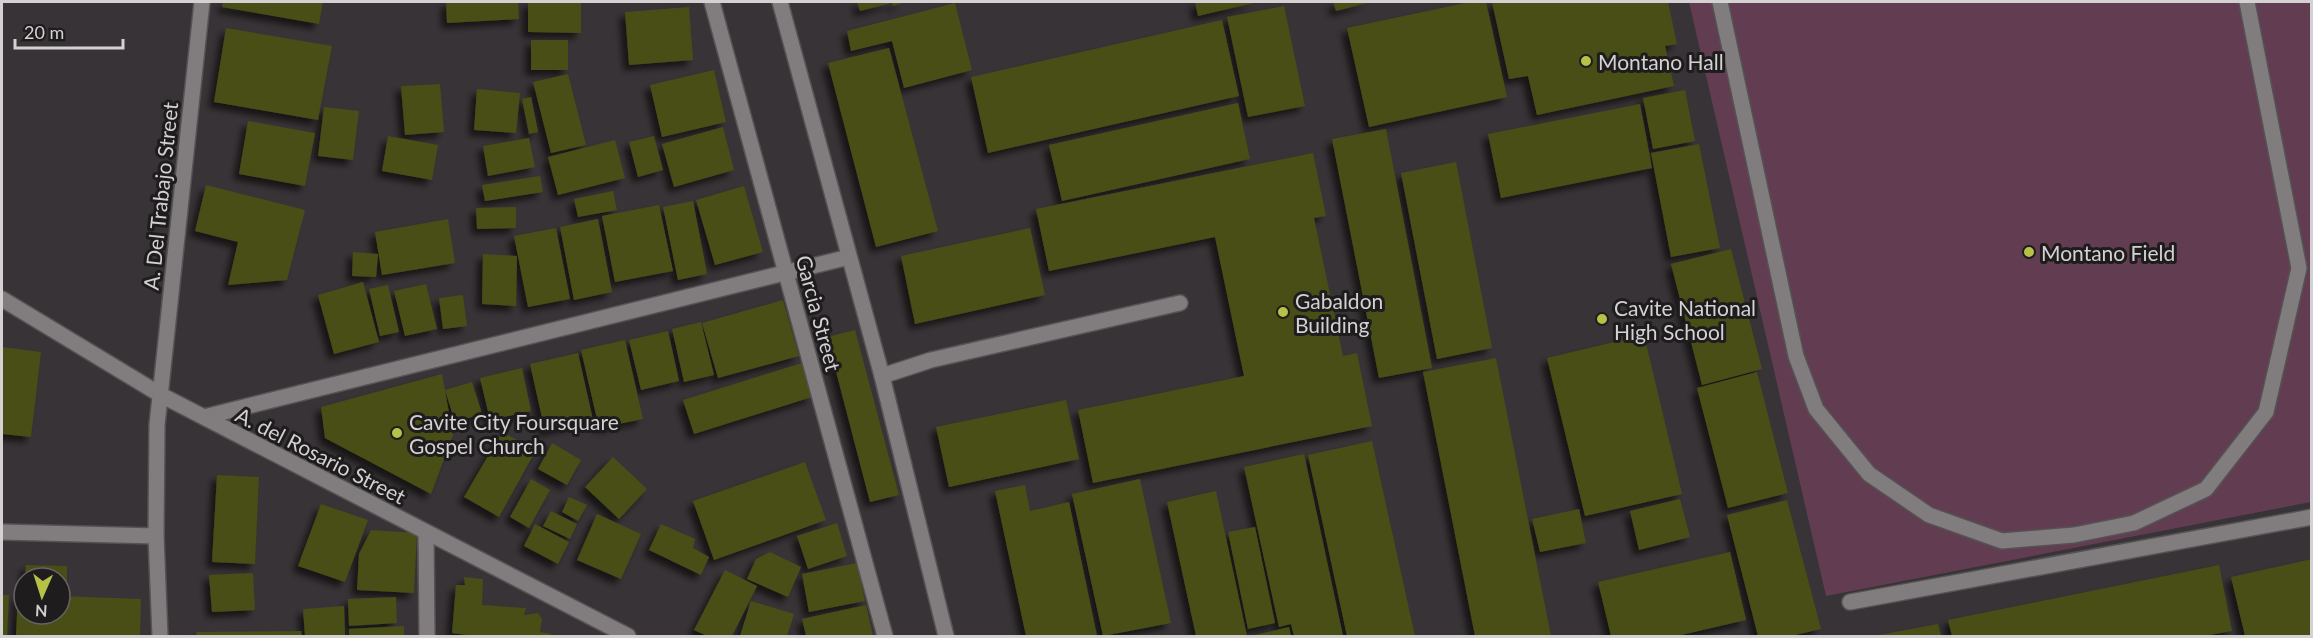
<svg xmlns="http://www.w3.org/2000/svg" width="2313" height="638" viewBox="0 0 2313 638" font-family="Lato,sans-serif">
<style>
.green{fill:#623d52}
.building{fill:#494d17;filter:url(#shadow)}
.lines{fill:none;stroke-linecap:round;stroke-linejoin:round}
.lane-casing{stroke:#555253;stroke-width:18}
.street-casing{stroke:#555253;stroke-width:18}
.secondary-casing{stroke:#555253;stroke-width:18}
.lane{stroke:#817c7e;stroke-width:15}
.street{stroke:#817c7e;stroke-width:15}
.secondary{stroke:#817c7e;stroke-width:15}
.poi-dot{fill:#b8c147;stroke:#1e1c1d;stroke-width:2}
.labels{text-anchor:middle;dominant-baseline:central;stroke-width:6;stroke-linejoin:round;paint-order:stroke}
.poi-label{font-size:21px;fill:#d4d1d2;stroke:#1e1c1d;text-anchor:start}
.street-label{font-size:21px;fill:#d4d1d2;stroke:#1e1c1d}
</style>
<defs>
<filter id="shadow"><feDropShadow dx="-5.5" dy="5.5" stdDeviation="3" flood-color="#0009"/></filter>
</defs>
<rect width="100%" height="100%" fill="#383336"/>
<path class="green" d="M1689 2H2311V502L1826 596Z"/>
<g class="building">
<path d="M223 2H323L319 24 222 7Z"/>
<path d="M446 2H518L519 19 447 23Z"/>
<path d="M528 2H581V33L528 32Z"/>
<path d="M857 2H906L893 6 892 3 860 11Z"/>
<path d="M1195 2H1258L1198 16Z"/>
<path d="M1333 2H1371L1336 11Z"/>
<path d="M1470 2H1486L1507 97 1369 127 1347 28Z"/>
<path d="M1492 2H1668L1677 44 1665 46 1674 86 1537 115 1528 76 1509 79Z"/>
<path d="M955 3 972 70 904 88 892 41 851 51 847 31Z"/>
<path d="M1284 6 1305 106 1248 117 1227 17Z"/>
<path d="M689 7 693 60 629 65 625 12Z"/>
<path d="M1222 20 1239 96 988 153 971 77Z"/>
<path d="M226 28 332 46 318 120 214 102Z"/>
<rect x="531" y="40" width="37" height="30"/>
<path d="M889 48 938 231 876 247 828 63Z"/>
<path d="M714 70 726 122 662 137 650 85Z"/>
<path d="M568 74 586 145 551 153 533 82Z"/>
<path d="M440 84 444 132 405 135 401 86Z"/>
<path d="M477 89 520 93 516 133 474 130Z"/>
<path d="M1685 90 1695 141 1653 149 1643 98Z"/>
<path d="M531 97 538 132 529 134 522 99Z"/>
<path d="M1238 103 1250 159 1062 201 1049 145Z"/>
<path d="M1640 104 1652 168 1501 198 1488 134Z"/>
<path d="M324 107 359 111 353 160 318 156Z"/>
<path d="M248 121 315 133 305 186 239 174Z"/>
<path d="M723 127 734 170 674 187 662 144Z"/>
<path d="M1386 129 1432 368 1379 378 1332 139Z"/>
<path d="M388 136 438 145 432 180 382 171Z"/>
<path d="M654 136 663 170 638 177 629 142Z"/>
<path d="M529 138 535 167 488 176 483 146Z"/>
<path d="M615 140 625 178 558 195 548 157Z"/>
<path d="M1699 144 1720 248 1671 257 1651 153Z"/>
<path d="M1313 153 1326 216 1314 218 1343 356 1357 353 1372 426 1093 483 1078 410 1244 376 1215 237 1049 271 1036 209Z"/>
<path d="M1456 162 1492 348 1437 359 1401 173Z"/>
<path d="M540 176 543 192 485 201 482 185Z"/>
<path d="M206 185 305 210 287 280 228 285 238 242 195 231Z"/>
<path d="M744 186 763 252 715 265 696 200Z"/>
<path d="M613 191 617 210 578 217 574 199Z"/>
<path d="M693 201 707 274 678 280 663 207Z"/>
<path d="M659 205 673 271 615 282 602 216Z"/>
<path d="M516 207V228L477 229 476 208Z"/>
<path d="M448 219 455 263 382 275 375 232Z"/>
<path d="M598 219 612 292 574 300 560 227Z"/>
<path d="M556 228 570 299 528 307 514 236Z"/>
<path d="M1030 228 1045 295 915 324 901 256Z"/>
<path d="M1731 249 1762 369 1702 385 1671 264Z"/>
<path d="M353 252 378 254 376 277 352 276Z"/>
<path d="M483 254 517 256 516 306 482 304Z"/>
<path d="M363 282 379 342 334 354 318 295Z"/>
<path d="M426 284 437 329 405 336 394 291Z"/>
<path d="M388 285 399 332 380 336 369 289Z"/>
<path d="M463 295 467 326 443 329 439 298Z"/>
<path d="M783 300 799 356 718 378 702 323Z"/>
<path d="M701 322 714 375 684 382 672 329Z"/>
<path d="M855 330 899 495 870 502 827 337Z"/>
<path d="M668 331 679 381 641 390 629 340Z"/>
<path d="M1644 335 1682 494 1585 516 1547 358Z"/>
<path d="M625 340 643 419 599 428 581 350Z"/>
<path d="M2 347 41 352 31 437 2 434Z"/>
<path d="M578 353 593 420 545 431 530 364Z"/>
<path d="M1496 358 1551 636H1475L1423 372Z"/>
<path d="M802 363 812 397 694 434 683 400Z"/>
<path d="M522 368 531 411 490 420 480 378Z"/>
<path d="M1757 372 1788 493 1728 508 1697 388Z"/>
<path d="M442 374 453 435 431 494 325 438 321 407Z"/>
<path d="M472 382 482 414 455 422 445 390Z"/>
<path d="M1066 400 1079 459 949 487 936 427Z"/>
<path d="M502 432 536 450 499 517 464 497Z"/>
<path d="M1372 441 1415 636H1347L1308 455Z"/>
<path d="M552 443 581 460 567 485 538 469Z"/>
<path d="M1304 454 1343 636H1294L1291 624 1279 627 1244 467Z"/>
<path d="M613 457 647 489 619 519 585 487Z"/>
<path d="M805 462 826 520 714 560 693 501Z"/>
<path d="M217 475 259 477 255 564 212 562Z"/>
<path d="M531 479 550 490 529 528 510 517Z"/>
<path d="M1140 479 1171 623 1103 636 1072 494Z"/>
<path d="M1025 485 1030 511 1069 502 1097 636H1026L995 491Z"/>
<path d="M1216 491 1247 636H1196L1167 502Z"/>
<path d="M569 497 587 505 578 521 562 512Z"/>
<path d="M1680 499 1690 537 1639 550 1630 511Z"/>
<path d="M1787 500 1821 629 1791 636H1758L1727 515Z"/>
<path d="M321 504 368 520 345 582 298 566Z"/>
<path d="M1579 509 1586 543 1540 552 1532 519Z"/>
<path d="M551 511 577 524 570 539 543 526Z"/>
<path d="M597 514 641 534 621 579 577 560Z"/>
<path d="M837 523 847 556 808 569 797 536Z"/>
<path d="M535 524 569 542 558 564 524 546Z"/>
<path d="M661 524 695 539 693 548 709 557 701 575 649 550Z"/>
<path d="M1255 527 1275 623 1248 629 1228 532Z"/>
<path d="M371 530 417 533 414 593 357 590 359 554Z"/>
<path d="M770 552 801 567 788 597 747 579 756 559Z"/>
<path d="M1730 552 1746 620 1677 636H1611L1598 582Z"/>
<path d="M2312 559V636H2245L2231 577Z"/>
<path d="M857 563 865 601 809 612 802 574Z"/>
<path d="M26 565 67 566V591H60V578H25Z"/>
<path d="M2219 565 2232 631 2204 636H1952L1948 620Z"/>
<path d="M725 570 757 586 732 636H707L694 630Z"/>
<path d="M253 573 255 610 212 612 209 575Z"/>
<path d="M464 577 483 579 482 605 526 608 524 615 538 613 542 619 540 632 551 634V636H474L452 633 456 585H465Z"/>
<path d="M2 595H9L7 636H2Z"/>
<path d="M18 595H24V614H60V596L141 599 140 636H16Z"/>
<path d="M396 597 397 623 349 626 348 599Z"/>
<path d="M751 601 794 614 787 636H740Z"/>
<path d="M866 605 873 636H806L802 619Z"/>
<path d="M344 606 345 636H305L303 609Z"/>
<path d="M1938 624 1941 636H1879V635Z"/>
<path d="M404 626V636H349V629Z"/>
<path d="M1289 627 1291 636H1251Z"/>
<path d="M301 631 302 636H197L196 632Z"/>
</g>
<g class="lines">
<defs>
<g id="lane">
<path d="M1720 2 1796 356 1816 409 1869 474 1929 515 2002 541 2074 535 2134 523 2206 489 2266 412 2299 268 2247 2"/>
<path d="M882 376 931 360 1180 303"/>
<path d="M1850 602 2312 517"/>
</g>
<g id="street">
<path d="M712 2 885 636"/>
<path d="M780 2 882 376 946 636"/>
<path d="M204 417 849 257"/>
<path d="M2 532 156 536"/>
<path d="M426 533 427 636"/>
</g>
<g id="secondary">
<path d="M2 299 161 395 628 636"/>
<path d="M160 636 156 536 157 425 202 2"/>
</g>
</defs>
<use href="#lane" class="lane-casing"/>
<use href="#street" class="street-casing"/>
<use href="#secondary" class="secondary-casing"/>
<use href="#lane" class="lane"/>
<use href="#street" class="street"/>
<use href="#secondary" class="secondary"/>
</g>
<g class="poi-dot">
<circle cx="1586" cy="61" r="6"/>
<circle cx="2029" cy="252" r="6"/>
<circle cx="1283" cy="312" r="6"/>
<circle cx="1602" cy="319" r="6"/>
<circle cx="397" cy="433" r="6"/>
</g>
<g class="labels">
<g class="poi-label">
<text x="1598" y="61">Montano Hall</text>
<text x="2041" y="252">Montano Field</text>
<text x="1295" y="300">Gabaldon<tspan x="1295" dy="24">Building</tspan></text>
<text x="1614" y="307">Cavite National<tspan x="1614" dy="24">High School</tspan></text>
<text x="409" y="421">Cavite City Foursquare<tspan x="409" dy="24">Gospel Church</tspan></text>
</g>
<g class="street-label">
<text transform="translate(160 196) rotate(-84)">A. Del Trabajo Street</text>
<text transform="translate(819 313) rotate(75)">Garcia Street</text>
<text transform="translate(321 455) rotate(27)">A. del Rosario Street</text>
</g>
</g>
<rect width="2313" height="638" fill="none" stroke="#d4d1d2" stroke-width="6"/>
<g transform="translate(42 596) rotate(183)"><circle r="28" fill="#1e1c1d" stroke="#676465" stroke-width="1.5"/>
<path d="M0-4.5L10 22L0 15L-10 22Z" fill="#b8c147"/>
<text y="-9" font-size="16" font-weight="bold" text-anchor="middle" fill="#d4d1d2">N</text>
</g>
<path d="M15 39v9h108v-9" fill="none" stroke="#d4d1d2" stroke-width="3"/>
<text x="24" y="39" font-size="18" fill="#d4d1d2" stroke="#1e1c1d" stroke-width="4.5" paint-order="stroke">20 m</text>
</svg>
